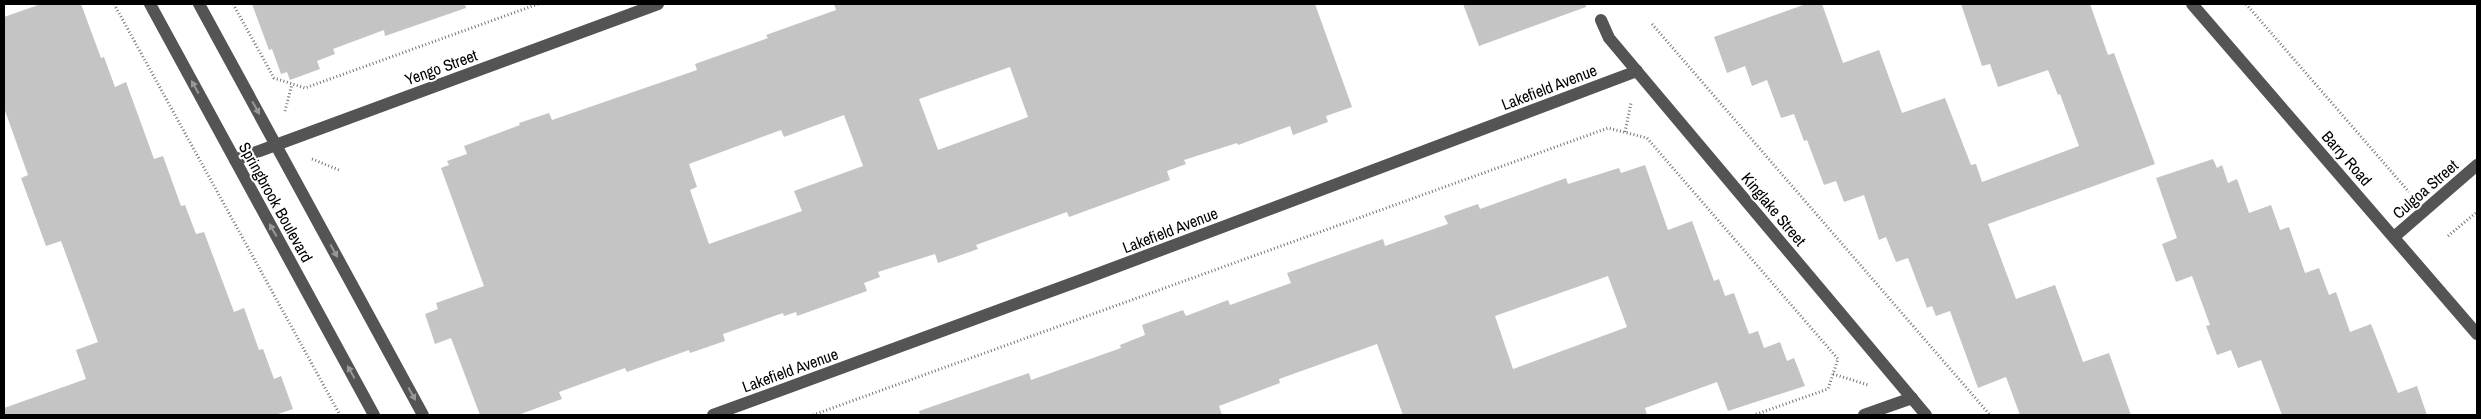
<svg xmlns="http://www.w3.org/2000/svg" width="2481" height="419" viewBox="0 0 2481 419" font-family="'Archivo Narrow',sans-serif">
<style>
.building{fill:#c4c4c4;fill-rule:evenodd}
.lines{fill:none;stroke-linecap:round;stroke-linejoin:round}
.path{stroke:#767676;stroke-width:3;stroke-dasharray:1 2.5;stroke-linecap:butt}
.minor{stroke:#545454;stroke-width:12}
.oneway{fill:#989898}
.labels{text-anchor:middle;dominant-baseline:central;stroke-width:4;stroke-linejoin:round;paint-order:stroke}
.street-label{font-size:16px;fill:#000;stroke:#fff}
</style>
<rect width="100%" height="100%" fill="#fff"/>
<g class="building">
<path d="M41 4H81L101 58 104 57 115 87 126 82 154 159 163 156 181 206 185 205 196 234 204 232 234 312 244 308 259 350 263 349 274 379 281 376 293 409 275 415H4V408L86 379 76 350 98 342 61 241 46 246 21 178 28 175 4 108V17Z"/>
<path d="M252 4H465L466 8 385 36 384 30 333 49 335 54 317 61 320 69 290 80 287 72 281 74 272 49 269 50Z"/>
<path d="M834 4H1315L1352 107 1326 116 1328 122 1293 135 1290 126 1238 145 1237 143 1184 160 1186 164 1167 171 1170 180 1069 217 1067 212 976 245 978 249 938 263 935 254 878 272 880 277 864 283 867 291 797 316 796 312 784 316 783 313 723 334 725 341 690 353 689 350 627 372 625 368 559 392 562 399 518 415H480L451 338 435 344 425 314 438 309 436 303 484 286 441 168 449 165 447 161 467 154 464 146 520 125 519 123 549 113 552 120 697 70 695 64 768 38 766 35 836 10ZM1010 67 1028 117 938 150 919 99ZM844 115 863 166 794 191 802 211 709 244 690 190 697 187 689 164 781 130 784 137Z"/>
<path d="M1463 4H1586V7L1479 46Z"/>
<path d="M1806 4H1822L1843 63 1879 50 1902 113 1945 98 1971 165 1976 164 1982 182 2079 146 2060 94 2058 95 2048 70 1998 87 1990 64 1982 66 1961 4H2090L2108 55 2114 53 2155 164 1988 224 2016 299 2055 285 2083 362 2109 353 2131 415H2020L2006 377 1978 388 1950 311 1936 316 1932 306 1927 308 1908 258 1896 262 1886 237 1879 240 1864 195 1844 202 1836 181 1824 185 1807 140 1804 141 1794 114 1781 118 1767 80 1752 86 1745 66 1727 73 1714 37Z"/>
<path d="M2213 159 2217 168 2222 165 2228 183 2237 179 2249 213 2271 205 2280 230 2289 227 2305 273 2319 268 2329 295 2336 292 2350 332 2371 324 2398 393 2417 386 2427 415H2282L2261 360 2238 368 2231 350 2217 355 2206 326 2210 325 2192 276 2176 282 2162 244 2177 238 2156 178Z"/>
<path d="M1645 165 1668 230 1692 221 1714 281 1719 279 1725 296 1734 293 1749 334 1758 331 1764 348 1780 342 1787 361 1794 358 1805 386 1728 411 1717 382 1645 408 1647 415H1403L1377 344 1279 379 1280 383 1219 406 1222 415H920L919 411 1029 373 1031 380 1121 348 1120 345 1145 335 1142 325 1183 310 1186 316 1228 300 1230 305 1291 283 1287 273 1383 239 1385 246 1448 224 1444 216 1478 204 1480 209 1566 178 1568 184 1619 168 1621 173ZM1608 276 1627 327 1513 369 1495 316Z"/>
</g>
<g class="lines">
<g class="path">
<path d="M114 4 340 415"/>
<path d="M233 4 274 78 305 88 538 4"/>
<path d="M2246 4 2409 192"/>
<path d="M1652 24 1990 415"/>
<path d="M285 111 292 84"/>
<path d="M1625 132 1631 103"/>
<path d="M312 159 339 170"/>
<path d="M2448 236 2477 212"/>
<path d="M1833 374 1868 385"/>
<path d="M813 415 1608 128 1647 138 1838 359 1828 389 1754 415"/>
</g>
<g class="minor">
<path d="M150 4 374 415"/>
<path d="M199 4 423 415"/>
<path d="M2192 4 2477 334"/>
<path d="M1601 20 1609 38 1926 415"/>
<path d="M235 160 658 4"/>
<path d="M2394 237 2477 165"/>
<path d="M713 415 1084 279 1637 71"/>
<path d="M1864 415 1912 398"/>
</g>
</g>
<defs><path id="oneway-solid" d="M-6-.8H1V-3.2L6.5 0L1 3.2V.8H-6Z" transform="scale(1.25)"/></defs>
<g class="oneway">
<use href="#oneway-solid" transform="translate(195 87) rotate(-119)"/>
<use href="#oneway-solid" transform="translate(256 108) rotate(61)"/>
<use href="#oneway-solid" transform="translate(273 230) rotate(-119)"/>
<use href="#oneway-solid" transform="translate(334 251) rotate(61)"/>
<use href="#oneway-solid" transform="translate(351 372) rotate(-119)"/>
<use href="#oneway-solid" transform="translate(412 394) rotate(61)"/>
</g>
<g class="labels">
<g class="street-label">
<text transform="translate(441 67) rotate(-20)">Yengo Street</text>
<text transform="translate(1549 87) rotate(-21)">Lakefield Avenue</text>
<text transform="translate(2347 158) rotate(49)">Barry Road</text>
<text transform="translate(2425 189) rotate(-41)">Culgoa Street</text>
<text transform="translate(276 202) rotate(61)">Springbrook Boulevard</text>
<text transform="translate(1774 209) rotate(50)">Kinglake Street</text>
<text transform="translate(1170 230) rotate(-21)">Lakefield Avenue</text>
<text transform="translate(790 370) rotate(-20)">Lakefield Avenue</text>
</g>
</g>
<rect width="2481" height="419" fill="none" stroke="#000000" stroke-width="10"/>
</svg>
